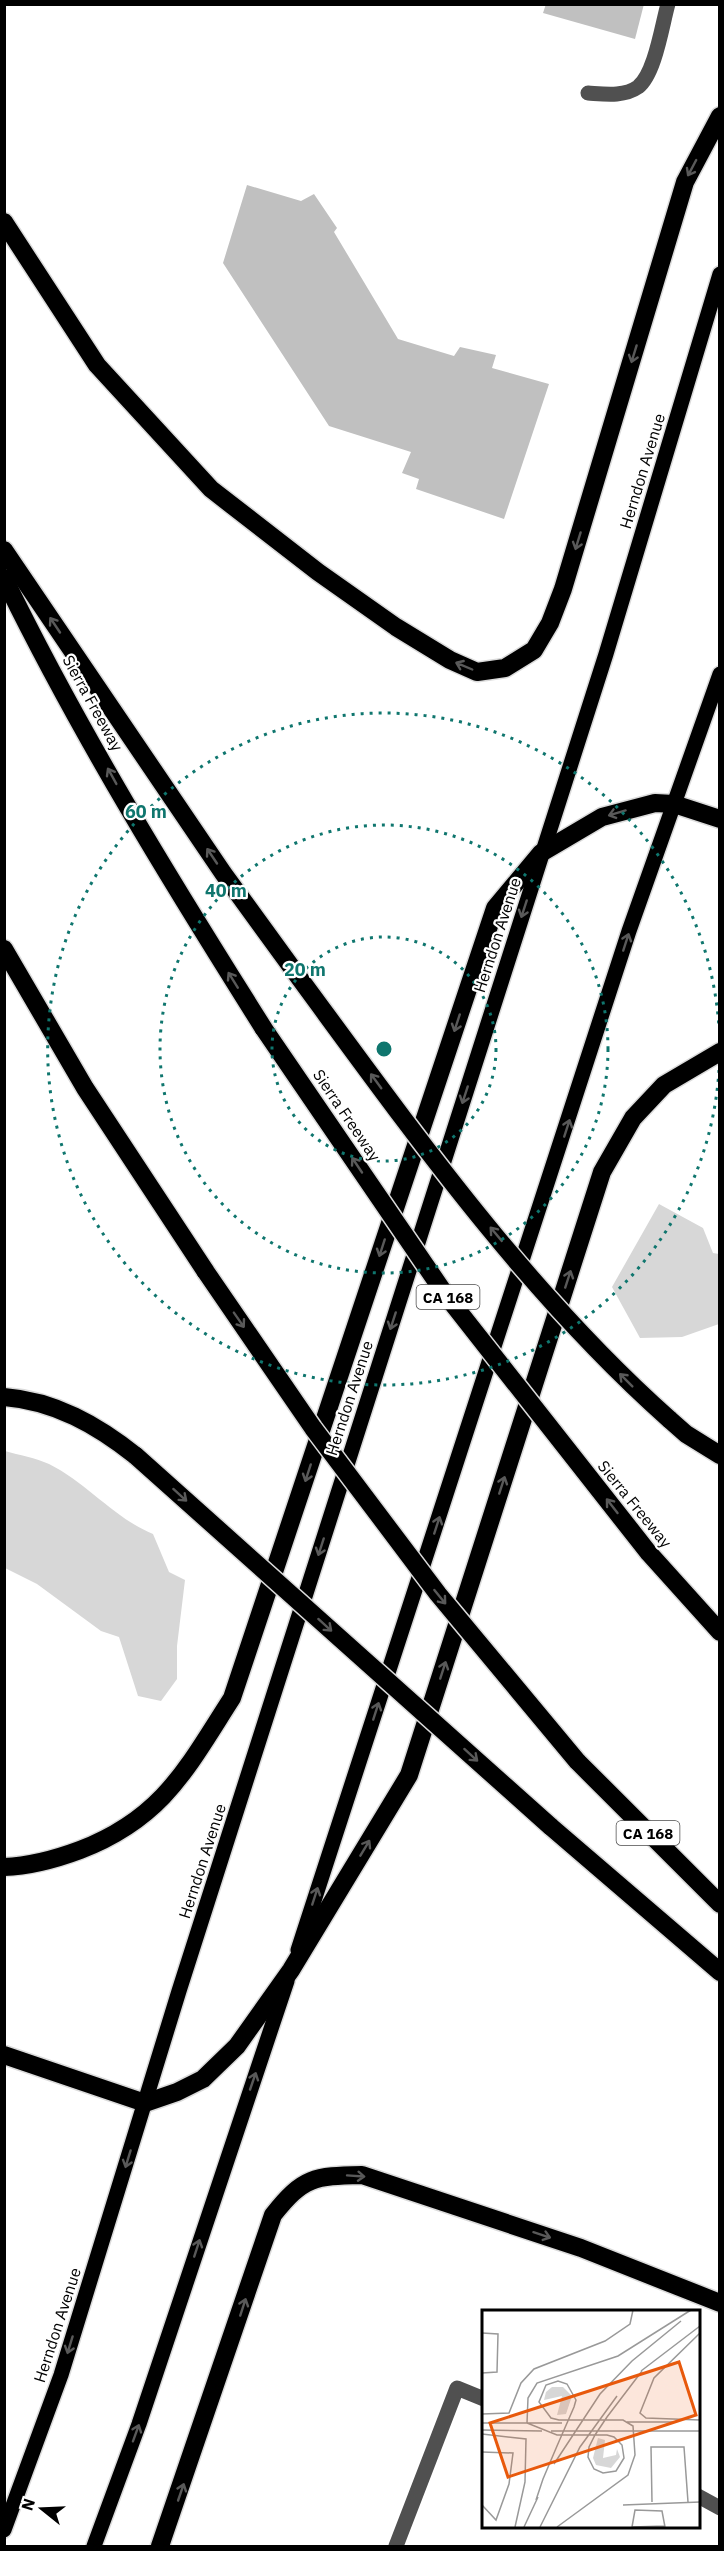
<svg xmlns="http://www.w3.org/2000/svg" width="724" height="2551" viewBox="0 0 724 2551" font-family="'IBM Plex Sans',sans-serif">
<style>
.green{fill:#d7d7d7}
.building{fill:#c0c0c0}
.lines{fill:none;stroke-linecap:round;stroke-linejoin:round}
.major-casing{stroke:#dbdbdb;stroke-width:18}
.highway-casing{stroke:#dbdbdb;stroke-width:21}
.minor{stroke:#505050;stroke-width:15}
.major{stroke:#000;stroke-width:15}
.highway{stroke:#000;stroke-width:18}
.highway-bridge-casing{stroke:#dbdbdb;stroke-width:21;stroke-linecap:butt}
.highway-bridge{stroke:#000;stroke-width:18}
.oneway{stroke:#595959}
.ring{fill:none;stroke:#0f766e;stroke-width:3;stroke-dasharray:3 6}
.labels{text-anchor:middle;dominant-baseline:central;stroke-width:4.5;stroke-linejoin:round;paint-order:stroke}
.shield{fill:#fff;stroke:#4c4c4c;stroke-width:1.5}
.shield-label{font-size:15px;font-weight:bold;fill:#000}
.street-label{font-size:16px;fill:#000;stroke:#fff}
.inset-road{fill:none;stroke:#999;stroke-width:1.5}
.view{fill:#e8590c;fill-opacity:0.15;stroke:#e8590c;stroke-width:3}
.inset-edge{fill:none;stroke:#000;stroke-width:3}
.centre{fill:#0f766e;stroke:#fff;stroke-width:3}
.ring-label{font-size:18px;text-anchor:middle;font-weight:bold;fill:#0f766e;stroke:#fff;stroke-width:4.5;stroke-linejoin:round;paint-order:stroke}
</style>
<rect width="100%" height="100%" fill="#fff"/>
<g class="green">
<path d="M659 1204 703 1228 713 1253 719 1254V1324L682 1337 640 1338 612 1287Z"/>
<path d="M5 1451C19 1455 36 1458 49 1464 87 1483 114 1518 153 1534L169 1572 185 1580 177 1646V1679L161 1701 138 1696 119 1637 101 1631 37 1584 5 1568Z"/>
</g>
<g class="building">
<path d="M546 4H644L635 39 543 13Z"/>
<path d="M247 185 301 201 314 194 337 228 334 232 398 339 454 356 460 347 496 355 492 368 549 384 504 519 416 489 419 479 402 473 411 452 329 426 223 263Z"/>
</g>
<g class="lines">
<defs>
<g id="major">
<path d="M298 1950 629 931 720 674"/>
<path d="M4 2530 61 2375 179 1991 606 654 720 274"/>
<path d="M94 2546 139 2424 287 1981"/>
</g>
<g id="highway">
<path d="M4 222 97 365 211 489 318 572 396 627 450 660 477 672 505 668 534 650 550 623 563 589 685 182 720 116"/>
<path d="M4 550 223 873 295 972"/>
<path d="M4 578C80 734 172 883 264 1029"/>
<path d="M4 949 85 1088 206 1272"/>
<path d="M4 1397C55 1401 97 1425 136 1456"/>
<path d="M669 1419 686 1434 720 1455"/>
<path d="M648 1552 720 1632"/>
<path d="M577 1761 720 1904"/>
<path d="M550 1826 720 1972"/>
<path d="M4 1867C30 1866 56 1859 80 1850 163 1818 187 1768 232 1698L495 908 541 853 602 817 655 803 674 804 720 819"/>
<path d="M4 2055 145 2103 177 2092 203 2079 237 2046 291 1970 409 1775 602 1172 633 1118 664 1085 720 1052"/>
<path d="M160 2546 273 2215C303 2177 314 2176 362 2175L581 2248 720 2303"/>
</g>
</defs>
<use href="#major" class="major-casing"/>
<use href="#highway" class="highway-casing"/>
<g class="minor">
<path d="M588 93C604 94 624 97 638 87 655 74 662 25 668 4"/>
<path d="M698 2496 720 2508"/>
<path d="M396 2546 457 2388 484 2399"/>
</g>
<use href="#major" class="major"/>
<use href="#highway" class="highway"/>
<defs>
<g id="highway-bridge">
<path d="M295 972C410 1128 524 1290 669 1419"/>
<path d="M264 1029 445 1294 648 1552"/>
<path d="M206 1272 313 1428 438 1594 577 1761"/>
<path d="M136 1456 550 1826"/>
</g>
</defs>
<use href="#highway-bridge" class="highway-bridge-casing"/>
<use href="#highway-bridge" class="highway-bridge"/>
</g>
<defs><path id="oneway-shaft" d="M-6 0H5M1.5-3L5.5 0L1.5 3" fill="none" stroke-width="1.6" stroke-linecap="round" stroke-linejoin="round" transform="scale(1.5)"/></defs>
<g class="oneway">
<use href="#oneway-shaft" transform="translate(692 168) rotate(118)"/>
<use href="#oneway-shaft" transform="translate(634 354) rotate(107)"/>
<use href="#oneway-shaft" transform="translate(578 541) rotate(107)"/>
<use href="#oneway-shaft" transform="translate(55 625) rotate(-124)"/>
<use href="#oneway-shaft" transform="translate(464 666) rotate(-157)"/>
<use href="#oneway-shaft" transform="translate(112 776) rotate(-119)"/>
<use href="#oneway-shaft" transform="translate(617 813) rotate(163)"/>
<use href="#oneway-shaft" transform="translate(212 856) rotate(-124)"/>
<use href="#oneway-shaft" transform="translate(524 909) rotate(108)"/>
<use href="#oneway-shaft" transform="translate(626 942) rotate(-72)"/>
<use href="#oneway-shaft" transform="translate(233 980) rotate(-122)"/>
<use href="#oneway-shaft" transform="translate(457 1023) rotate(108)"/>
<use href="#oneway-shaft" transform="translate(376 1081) rotate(-126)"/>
<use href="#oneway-shaft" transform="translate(465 1095) rotate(108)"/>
<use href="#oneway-shaft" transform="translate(567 1128) rotate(-72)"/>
<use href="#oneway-shaft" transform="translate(357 1165) rotate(-124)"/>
<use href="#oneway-shaft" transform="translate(496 1234) rotate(-130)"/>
<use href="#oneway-shaft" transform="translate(382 1248) rotate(108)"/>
<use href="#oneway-shaft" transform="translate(568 1279) rotate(-72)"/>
<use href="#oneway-shaft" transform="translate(239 1320) rotate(55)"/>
<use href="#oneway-shaft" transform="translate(393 1321) rotate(108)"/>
<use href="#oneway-shaft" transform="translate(626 1380) rotate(-135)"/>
<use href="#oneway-shaft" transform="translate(308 1473) rotate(108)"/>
<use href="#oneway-shaft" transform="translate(502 1485) rotate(-72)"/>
<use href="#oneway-shaft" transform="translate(180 1495) rotate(42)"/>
<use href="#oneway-shaft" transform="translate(612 1506) rotate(-128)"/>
<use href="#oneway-shaft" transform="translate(437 1525) rotate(-72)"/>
<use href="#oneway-shaft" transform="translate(321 1547) rotate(108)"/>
<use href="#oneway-shaft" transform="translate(440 1597) rotate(51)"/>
<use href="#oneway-shaft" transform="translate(325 1625) rotate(42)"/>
<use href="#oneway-shaft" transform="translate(443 1670) rotate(-72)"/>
<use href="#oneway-shaft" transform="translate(376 1711) rotate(-72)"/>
<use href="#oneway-shaft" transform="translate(471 1755) rotate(42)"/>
<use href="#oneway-shaft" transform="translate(365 1848) rotate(-59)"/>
<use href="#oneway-shaft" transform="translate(315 1896) rotate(-72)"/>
<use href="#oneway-shaft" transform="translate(253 2081) rotate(-71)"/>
<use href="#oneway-shaft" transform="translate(128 2159) rotate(107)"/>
<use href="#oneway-shaft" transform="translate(356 2176) rotate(4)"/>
<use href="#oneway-shaft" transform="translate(542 2235) rotate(18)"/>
<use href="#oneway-shaft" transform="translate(197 2248) rotate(-72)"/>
<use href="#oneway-shaft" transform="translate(243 2307) rotate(-72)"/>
<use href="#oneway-shaft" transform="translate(70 2345) rotate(107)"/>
<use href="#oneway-shaft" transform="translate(136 2433) rotate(-70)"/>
<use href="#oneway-shaft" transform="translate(181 2492) rotate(-71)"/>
</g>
<g class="ring">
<circle cx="384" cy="1049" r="112"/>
<circle cx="384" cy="1049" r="224"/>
<path d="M719 1070A336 336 0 1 1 719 1028"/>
</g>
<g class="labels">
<g class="shield">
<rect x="416.5" y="1285" width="63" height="24" rx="4.5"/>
<rect x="616.5" y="1821" width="63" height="24" rx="4.5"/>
</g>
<g class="shield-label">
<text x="448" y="1297">CA 168</text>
<text x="648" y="1833">CA 168</text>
</g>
<g class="street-label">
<text transform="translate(642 471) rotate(-73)">Herndon Avenue</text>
<text transform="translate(93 703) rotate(61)">Sierra Freeway</text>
<text transform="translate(497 935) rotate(-72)">Herndon Avenue</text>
<text transform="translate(347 1115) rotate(56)">Sierra Freeway</text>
<text transform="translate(349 1398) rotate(-72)">Herndon Avenue</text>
<text transform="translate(635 1504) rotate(51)">Sierra Freeway</text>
<text transform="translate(202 1861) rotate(-72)">Herndon Avenue</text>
<text transform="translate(57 2325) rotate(-72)">Herndon Avenue</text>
</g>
</g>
<g transform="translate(482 2310)">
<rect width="218" height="218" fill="#fff"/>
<path d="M70 77H81L90 86 84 104 75 105 80 86 62 90 64 82ZM116 128 123 130 121 148 134 145 135 139 138 147 129 158 114 155 111 148Z" fill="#d7d7d7"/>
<path class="inset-road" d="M0 23 16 24 15 62 0 63M218 23 172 68 158 103 164 108 218 110M159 61 218 16M160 61 125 107 113 125 107 137 106 147 112 159 121 163 134 161 142 148 140 135 132 127 125 125H75L45 113 46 88 55 73 136 46 209 0M0 104 27 103 39 73 52 59 123 31 148 14 151 0M145 112H194M0 113H80M0 120 60 121M69 121H218M0 124 44 129 43 172 33 217M0 142 31 143 27 174 14 210 0 195M72 154 118 84 150 51 199 11M54 190 61 169 75 136 92 97 94 90 85 74 76 71 64 75 57 92 69 108 77 110H141L151 116 153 145 146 165 75 217M170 192 169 137H202L206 192M141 195 218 192M42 217 56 187M58 217 98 137 135 86M150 217 153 200 180 201 183 217M150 217 183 216"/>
<path class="view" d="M197 52 214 105 26 167 8 113Z"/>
<rect width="218" height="218" class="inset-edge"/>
</g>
<circle cx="384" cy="1049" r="9" class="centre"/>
<g class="ring-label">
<text x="146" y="818">60 m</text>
<text x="226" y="897">40 m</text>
<text x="305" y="976">20 m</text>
</g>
<rect width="724" height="2551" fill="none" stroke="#000000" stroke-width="12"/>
<g transform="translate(42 2509) rotate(288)" stroke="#ffffff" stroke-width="4.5" paint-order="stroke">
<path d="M0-4.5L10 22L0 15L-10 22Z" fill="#000000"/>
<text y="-9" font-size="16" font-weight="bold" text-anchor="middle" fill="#000000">N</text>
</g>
</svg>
